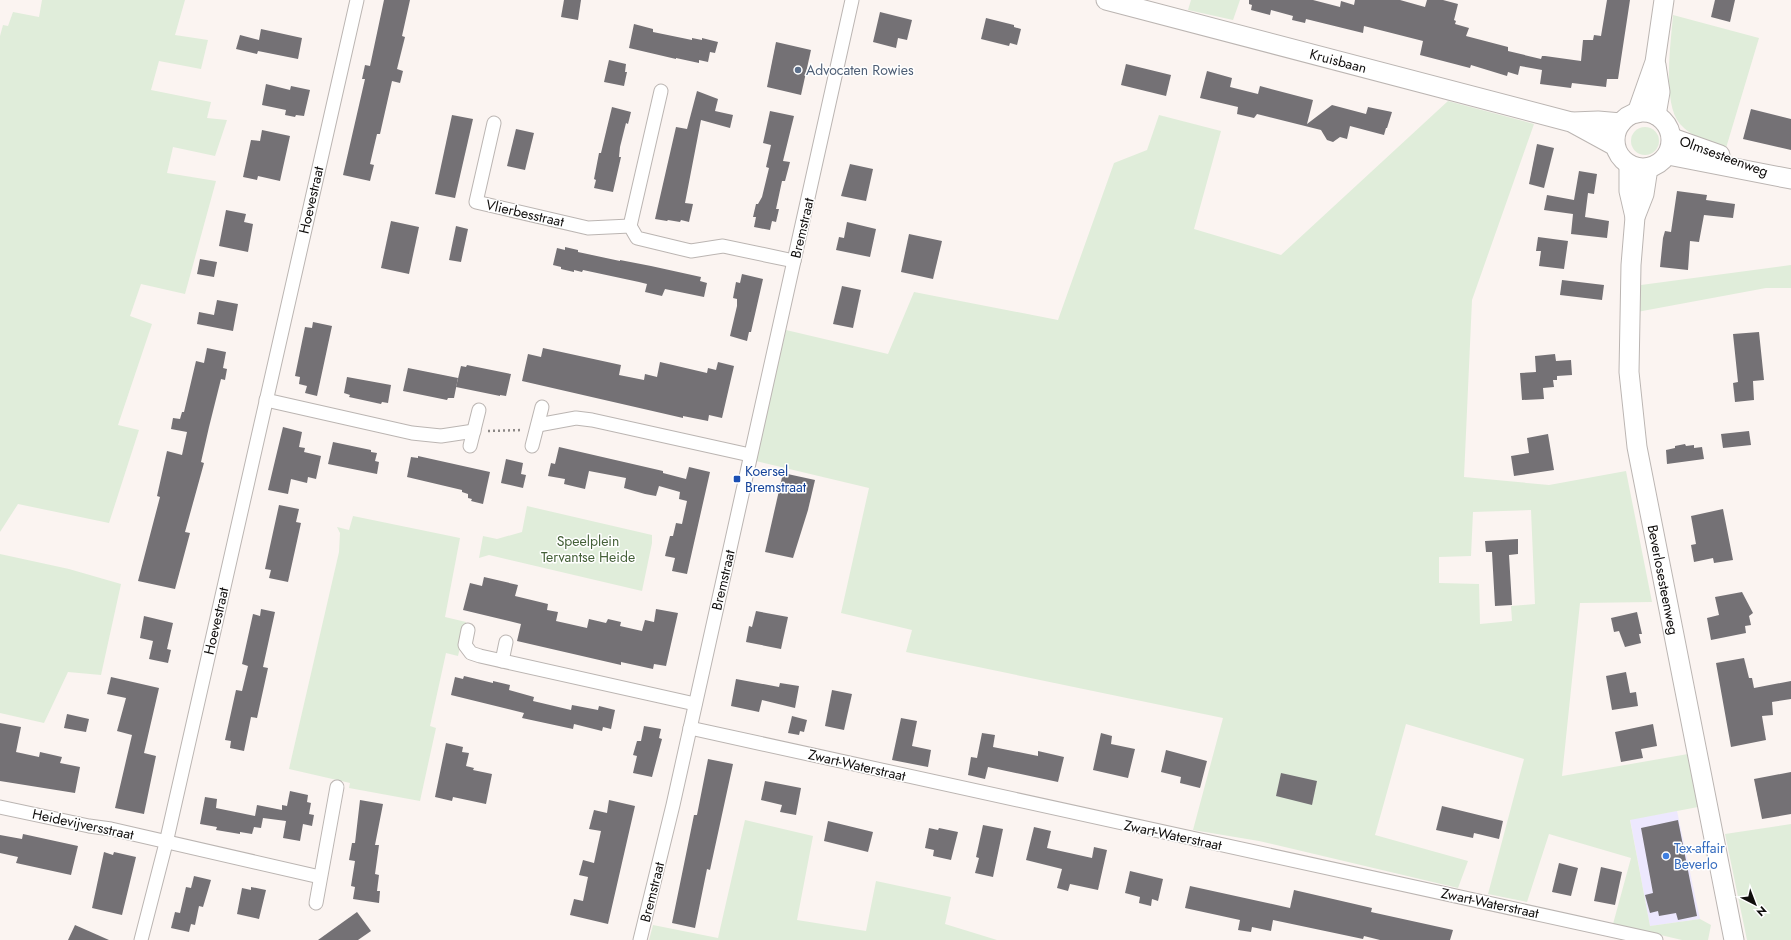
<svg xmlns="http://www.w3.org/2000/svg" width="1791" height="940" viewBox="0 0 1791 940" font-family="Jost,sans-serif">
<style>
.commercial{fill:#ede8fe}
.green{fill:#e0edda;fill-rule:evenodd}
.building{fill:#747175}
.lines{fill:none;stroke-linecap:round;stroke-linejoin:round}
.street-casing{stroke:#bbb5b2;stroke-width:15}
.secondary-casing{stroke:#bbb5b2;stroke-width:21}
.path{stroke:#8c8886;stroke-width:2.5;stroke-dasharray:2 3;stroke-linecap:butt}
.street{stroke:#fff;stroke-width:13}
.secondary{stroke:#fff;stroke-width:19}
.service-dot{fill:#5c6f8a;stroke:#fff;stroke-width:1.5}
.transit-dot{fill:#1a4fb4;stroke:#fff;stroke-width:1.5}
.shop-dot{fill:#3f7fe0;stroke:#fff;stroke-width:1.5}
.labels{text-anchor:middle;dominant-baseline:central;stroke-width:3;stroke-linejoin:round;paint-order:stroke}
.street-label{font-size:14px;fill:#100e0d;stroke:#fff}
.service-label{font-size:14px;fill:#4e5e75;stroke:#fff;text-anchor:start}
.transit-label{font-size:14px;fill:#164399;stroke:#fff;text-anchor:start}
.park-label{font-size:14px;fill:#446038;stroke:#fff}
.shop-label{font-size:14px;fill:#366cbe;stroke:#fff;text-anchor:start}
</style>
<rect width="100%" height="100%" fill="#fbf4f1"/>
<path class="commercial" d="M1677 811 1700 919 1650 926 1630 819Z"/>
<g class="green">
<path d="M42 0H185L175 35 208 40 201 69 159 61 151 90 211 102 207 118 227 120 215 156 173 147 167 173 216 181 185 294 141 284 130 316 152 324 118 425 139 430 109 523 18 504 0 532V36L3 25 8 26 13 12 39 17Z"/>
<path d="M1191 0H1240L1233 20 1188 10Z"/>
<path d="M1673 15 1759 38 1726 148C1711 143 1691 137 1680 124 1662 103 1671 42 1673 15Z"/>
<path d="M1448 101 1534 124 1472 300 1464 477 1549 485 1626 471 1652 602 1580 603 1562 776 1688 754 1698 807 1630 820 1650 926 1700 919 1711 925 1708 940H1682L1613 924 1631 858 1549 834 1527 902 1488 894 1524 759 1406 724 1375 835 1468 861 1458 888 1259 841 1193 830 1223 718 906 652 912 630 841 613 869 488 756 461 786 330 888 354 914 292 1058 320 1114 163 1147 150 1159 115 1221 131 1194 229 1281 255ZM1531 510 1535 604 1511 606 1512 621 1480 624 1479 584 1439 583V557L1471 556 1473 512Z"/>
<circle cx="1645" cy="141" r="14"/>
<path d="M1791 265V288H1766L1637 312 1641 285Z"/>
<path d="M527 506 652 535V543L642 591 489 555 479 558 483 536 497 539 522 532Z"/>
<path d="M353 516 460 538 445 617 466 622 465 627 458 656 446 653 430 726 436 728 420 801 349 788 350 783 289 769 339 552 340 533 337 527 349 530Z"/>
<path d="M0 554 69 569 121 584 101 675 68 672 44 723 0 713Z"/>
<path d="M745 820 813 836 797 920 866 931 876 881 951 897 945 924 997 940H649L653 925 718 938Z"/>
<path d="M1791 824V940H1747L1725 834Z"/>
</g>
<g class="building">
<path d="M384 0H410L402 36 405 37 397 69 403 71 400 83 392 81 380 134H377L370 164 374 165 370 181 343 175 365 79H362L365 65 370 66Z"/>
<path d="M564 0H581L578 20 561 17Z"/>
<path d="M1249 0H1313L1340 7 1341 1 1354 5 1355 0H1400L1425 7 1427 0H1443L1458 4 1454 20 1456 21 1455 24 1469 28 1466 36 1508 47V51L1541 59 1542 56H1545L1581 61 1583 40H1593L1594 35 1601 36 1607 0H1630L1618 79H1607L1606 87 1572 83 1571 88 1540 84 1542 70 1520 66 1518 75 1508 72 1507 76 1471 65 1470 68 1420 55 1423 41 1364 26 1363 33 1306 19 1305 23 1292 20 1293 16 1271 10 1270 15 1251 10 1252 5 1249 4Z"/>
<path d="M1715 0H1735L1730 22 1711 17Z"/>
<path d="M880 12 912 20 907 40 898 38 896 48 873 42Z"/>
<path d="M986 18 1014 25V27L1021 29 1017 45 1010 43 1009 46 981 39Z"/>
<path d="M634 24 653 29V32L692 40V38L702 40V38L718 42 715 53 710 52 708 62 699 60V63L676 58V59L629 48Z"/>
<path d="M261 29 302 38 298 59 258 51 257 54 236 49 240 35 259 40Z"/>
<path d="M776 42 811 50 801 95 767 87Z"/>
<path d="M609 60 626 64 625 72H627L624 86 604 82Z"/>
<path d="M1126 64 1171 75 1166 96 1121 85Z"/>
<path d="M1207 71 1232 78 1230 87 1258 94 1260 86 1313 100 1307 124 1332 105 1366 114 1368 107 1392 112 1387 128H1386L1384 135 1350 126 1347 139 1340 137 1333 142 1327 140 1321 130 1257 114 1254 118 1237 114 1238 107 1200 98Z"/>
<path d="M266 84 290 90 291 86 310 90 304 116 296 115 295 117 285 115 286 110 262 105Z"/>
<path d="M697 91 718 99 715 111 733 115 730 128 701 120 685 203 693 204 689 222 681 220 680 222 668 220 667 221 655 219 676 127 687 129Z"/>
<path d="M612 107 631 112 628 124 626 123 620 147 619 157H621L613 192 594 188 596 180 594 179 599 153H601Z"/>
<path d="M1751 109 1791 119V150L1743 139Z"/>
<path d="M770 111 794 116 783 161 790 162 785 181H782L776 209H779L776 222 772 221 770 230 754 227 756 217H753L756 204H758L762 197 769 168 766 167 771 145 763 143Z"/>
<path d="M452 115 473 119 455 198 435 194Z"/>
<path d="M516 129 534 133 525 170 507 166Z"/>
<path d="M262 130 290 136 280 181 258 176 257 180 243 177 251 140 260 141Z"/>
<path d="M1537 144 1554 148 1544 188 1529 184Z"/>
<path d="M850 164 873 169 866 201 841 196Z"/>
<path d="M1579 171 1597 174 1594 194 1588 193 1585 217 1609 221 1607 238 1571 234 1573 214 1544 210 1547 195 1574 200Z"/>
<path d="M1677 191 1707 195 1706 200 1735 204 1733 218 1704 215 1699 242 1690 241 1688 270 1660 267 1663 238 1665 231 1671 232Z"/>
<path d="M226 210 246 214 244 222 253 224 248 252 219 246Z"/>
<path d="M391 221 419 227 409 274 381 268Z"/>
<path d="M847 222 876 229 870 257 836 250 839 237 844 238Z"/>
<path d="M456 226 468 229 461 262 449 260Z"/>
<path d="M909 234 942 241 933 279 901 272Z"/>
<path d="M1538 237 1568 241 1564 269 1539 266 1541 251H1536Z"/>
<path d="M565 247 578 250V252L620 261V260L651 266 701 277 700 281 707 283 704 297 665 289 662 296 645 292 647 284 639 282 583 270 582 272 574 270V272L561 269V267L553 265 557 248 565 250Z"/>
<path d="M200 259 217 262 214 277 197 274Z"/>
<path d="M742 274 763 279 751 332H749L747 341 730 336 737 306V299L733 298 736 282 740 283Z"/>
<path d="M1562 280 1604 285 1602 300 1560 295Z"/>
<path d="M842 286 861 290 853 328 833 324Z"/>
<path d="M217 300 238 304 233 331 197 324 199 312 214 315Z"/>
<path d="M313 322 332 326 317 396 305 393 307 386 299 384 300 377 295 376 305 327 312 328Z"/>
<path d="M1759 332 1764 380 1753 381 1754 400 1735 402 1733 383 1738 382 1733 334Z"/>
<path d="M207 348 226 352 223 368 227 369 225 380 221 379 209 427 201 462 204 463 201 474 185 532 190 533 175 589 138 581 160 497 157 496 167 451 182 455 187 432 171 429 173 418 180 419 182 412H184L196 361 204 363Z"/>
<path d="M543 348 621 365 619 375 644 380 645 374 657 377 660 362 707 373 708 368 716 370 718 362 734 366 722 418 709 415 708 421 683 416V418L522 381 528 354 541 357Z"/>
<path d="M1555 354 1556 361 1571 360 1572 375 1557 376V380H1553L1554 387 1543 388 1544 399 1522 400 1520 373 1536 372 1535 356Z"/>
<path d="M467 365 511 374 506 396 500 395V396L456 387 461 366 466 367Z"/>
<path d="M408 368 458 378 454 398H448L447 400 403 391Z"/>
<path d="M347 377 391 385 388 403 382 402 381 404 349 397 350 395 344 393Z"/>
<path d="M283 427 302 432 299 447 305 448 304 452 321 456 316 479 308 477 307 483 291 479 288 494 268 490Z"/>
<path d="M1749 431 1751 445 1723 448 1721 434Z"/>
<path d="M1548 434 1554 470 1514 476 1511 456 1529 453 1527 438Z"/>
<path d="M333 442 371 450V452L377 453 375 461 379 462 377 474 328 464Z"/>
<path d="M1685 444 1686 446 1694 445V448L1702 447 1704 459 1667 464 1666 450 1675 448V446Z"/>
<path d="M559 447 663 471V473L686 479 689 467 710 472 687 574 672 571 675 558 665 556 670 536H673L676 523 682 524 687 501 679 499 680 492 659 486 656 496 645 494 624 488 626 478 589 471 585 489 564 484 565 479 548 476 551 463 555 464Z"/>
<path d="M418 456 490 472 483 504 471 501 472 499 468 498V494L462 492V490L407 477 411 457 418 458Z"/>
<path d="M506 459 523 463 521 474 526 475 523 488 501 483Z"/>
<path d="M783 473 815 480 808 510 793 558 765 552Z"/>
<path d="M279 505 299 509 296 522 301 523 288 582 269 578 271 570 265 569Z"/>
<path d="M1723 509 1733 560 1714 563 1713 558 1694 562 1691 545 1696 544 1691 516Z"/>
<path d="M1518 539V554L1509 555 1512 605 1495 606 1492 552H1486L1485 541Z"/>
<path d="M484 577 518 585 515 596 548 604 547 610 558 612 556 621 587 628 589 619 606 623 608 619 621 622 620 626 642 631 645 620 654 622 656 609 678 613 666 666 654 664 653 669 621 662V665L517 641 521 624 463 610 470 583 482 586Z"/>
<path d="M1742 592 1753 613 1749 616 1751 625 1745 626 1746 633 1711 640 1707 618 1719 615 1715 597Z"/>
<path d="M261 609 275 612 263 667 268 668 257 718 251 717 244 751 230 748 231 741 225 740 236 690 242 691 248 666 242 664 253 614 260 616Z"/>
<path d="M756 611 788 617 781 649 746 642 749 626 752 627Z"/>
<path d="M1637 612 1642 634H1639L1641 643 1625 647 1619 631 1614 632 1611 618Z"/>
<path d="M144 616 173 623 167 649 171 650 168 663 149 659 153 641 140 638Z"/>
<path d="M1744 658 1749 678H1752L1754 688 1791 681V699L1772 702 1773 715 1762 716 1766 740 1731 747 1716 663Z"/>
<path d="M1626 672 1630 693 1636 692 1638 706 1612 710 1606 676Z"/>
<path d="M464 676 493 683V681L510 685 509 690 534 697 533 701 571 710 572 705 598 710 599 706 615 710 611 729 603 727 602 731 574 724 573 729 522 718 524 713 451 695 455 677 463 679Z"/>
<path d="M111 677 159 688 144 753 156 756 144 814 115 808 132 735 117 731 126 698 107 694Z"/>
<path d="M736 679 779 687 780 683 799 686 795 708 762 700 759 712 731 706Z"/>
<path d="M832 690 852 694 844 730 825 726Z"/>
<path d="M67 714 89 719 86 732 64 728Z"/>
<path d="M792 716 807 720 804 732 800 731 799 735 788 733Z"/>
<path d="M901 718 917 721 912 746 931 750 928 767 892 760Z"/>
<path d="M0 723 21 727 16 752 39 757 40 752 62 757 60 763 80 767 75 793 0 781Z"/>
<path d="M1653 724 1657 746 1641 749 1643 758 1621 762 1615 732Z"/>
<path d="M644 726 661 729 659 738 662 739 652 777 633 773 637 756 633 755 637 741H641Z"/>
<path d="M982 733 995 735 993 747 1038 756V751L1064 757 1058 782 988 767 985 779 968 775 971 757 977 758Z"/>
<path d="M1101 733 1112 736 1111 744 1135 749 1128 778 1093 770Z"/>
<path d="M446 743 463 747 462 752 469 753 466 766 474 768 473 770 492 774 486 804 453 797 452 801 435 797Z"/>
<path d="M1166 750 1207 761 1200 788 1180 783 1181 777 1161 772Z"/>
<path d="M708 759 733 764 710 870 707 869 695 928 672 923 694 815H697Z"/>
<path d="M1791 772V814L1762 819 1754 779Z"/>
<path d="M1281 773 1317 781 1312 805 1276 796Z"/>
<path d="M765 781 801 788 796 815 780 812 782 805 761 800Z"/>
<path d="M290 791 308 795 307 802 311 803 309 814 314 815 312 826 303 824 300 841 283 838 286 821 263 818 261 828 254 827 252 834 240 832V834L216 830 217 827 200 824 205 797 217 799 216 808 255 816 257 805 282 810V805L287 806Z"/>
<path d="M360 800 383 804 375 845H379L375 874 379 875 377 891H380L379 903 353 899 355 887 351 886 355 861 349 860 352 843H355Z"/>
<path d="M609 800 635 806 608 924 570 915 574 899 583 901 588 877 579 875 583 860 594 863 601 831 589 829 594 810 607 813Z"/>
<path d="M1442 806 1503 821 1499 839 1474 833 1473 838 1436 830Z"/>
<path d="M1678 820 1697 916 1678 920 1676 913 1659 916 1658 911 1650 913 1645 895 1653 893 1641 828Z"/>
<path d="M828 821 873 832 868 852 824 841Z"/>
<path d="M983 825 1003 829 993 877 975 873 979 858 976 857Z"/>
<path d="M1034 827 1051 831 1047 848 1092 858 1094 847 1107 850 1098 890 1070 884 1068 891 1057 888 1062 869 1026 860Z"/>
<path d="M929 828 938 830 939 828 958 832 951 860 933 856 934 850 925 848Z"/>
<path d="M23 834 78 846 71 875 16 863 18 857 0 853V835L22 839Z"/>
<path d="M104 852 113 855 114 852 136 857 122 915 92 908Z"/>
<path d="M1559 863 1578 868 1571 896 1552 892Z"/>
<path d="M1601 867 1622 872 1615 905 1594 901Z"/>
<path d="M1130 871 1163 879 1158 901 1152 899 1151 906 1139 903 1140 897 1125 893Z"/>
<path d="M194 876 211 880 203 907 199 906 195 925 191 924 189 932 171 928 175 912 180 913 186 887 191 888Z"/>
<path d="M1190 886 1290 908 1294 890 1372 908 1371 912 1453 930 1450 940H1380L1364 936 1363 939 1273 920 1271 931 1252 927 1251 932 1238 930 1240 920 1185 908Z"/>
<path d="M251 887 266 890 259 919 237 914 242 888 251 890Z"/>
<path d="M357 912 371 931 358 940H318Z"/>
<path d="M75 925 109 940H68Z"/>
</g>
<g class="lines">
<defs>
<g id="street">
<path d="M494 123 476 202 588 228 630 226 637 238 691 251 723 246 794 261"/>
<path d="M630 226 661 91"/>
<path d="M266 400 412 433 441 436 474 431"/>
<path d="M538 425 576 418 592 420 750 455"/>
<path d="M470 446 479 410"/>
<path d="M532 446 542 407"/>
<path d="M468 630 465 645 471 653 480 656 695 704"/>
<path d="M502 661 506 642"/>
<path d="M690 728 1656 940"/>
<path d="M0 807 89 826 111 829 320 877"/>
<path d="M316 903 337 787"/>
<path d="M141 940 166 843 357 0"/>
<path d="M640 940 673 805 852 0"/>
</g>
<g id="secondary">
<path id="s1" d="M1106 0 1571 122 1615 146"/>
<path d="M1656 65 1660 92 1656 115"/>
<circle cx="1643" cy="140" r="28"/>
<path d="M1637 113 1655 62 1664 0"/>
<path d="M1573 122 1598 121 1621 123"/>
<path d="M1672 138 1720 155"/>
<path d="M1668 155 1791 179"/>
<path d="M1629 165V191L1635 217"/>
<path id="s2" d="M1648 168 1644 194 1635 217 1631 265 1629 372 1637 447 1734 940"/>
</g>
</defs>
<use href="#street" class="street-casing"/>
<use href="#secondary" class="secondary-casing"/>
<path class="path" d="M488 431 523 430"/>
<use href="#street" class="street"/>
<use href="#secondary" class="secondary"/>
</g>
<circle class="service-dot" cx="798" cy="70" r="4"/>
<rect class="transit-dot" x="733" y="475" width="8" height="8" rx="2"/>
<circle class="shop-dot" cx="1666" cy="856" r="4"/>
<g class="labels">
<g class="street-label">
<text stroke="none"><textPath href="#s1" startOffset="240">Kruisbaan</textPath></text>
<text transform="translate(1724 156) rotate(20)">Olmsesteenweg</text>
<text transform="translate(311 200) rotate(-77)">Hoevestraat</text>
<text transform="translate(525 213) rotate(13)">Vlierbesstraat</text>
<text transform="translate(802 228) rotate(-77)">Bremstraat</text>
<text transform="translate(723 580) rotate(-77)">Bremstraat</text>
<text stroke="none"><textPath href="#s2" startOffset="417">Beverlosesteenweg</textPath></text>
<text transform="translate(216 621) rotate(-77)">Hoevestraat</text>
<text transform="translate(857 765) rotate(13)">Zwart-Waterstraat</text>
<text transform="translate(83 824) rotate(12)">Heidevijversstraat</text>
<text transform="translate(1173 835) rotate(12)">Zwart-Waterstraat</text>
<text transform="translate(652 892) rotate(-76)">Bremstraat</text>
<text transform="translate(1490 903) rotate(12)">Zwart-Waterstraat</text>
</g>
<g class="service-label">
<text x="806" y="70">Advocaten Rowies</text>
</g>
<g class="transit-label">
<text x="745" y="471">Koersel<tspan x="745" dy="16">Bremstraat</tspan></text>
</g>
<g class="park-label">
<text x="588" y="541">Speelplein<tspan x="588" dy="16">Tervantse Heide</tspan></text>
</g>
<g class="shop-label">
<text x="1674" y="848">Tex-affair<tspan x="1674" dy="16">Beverlo</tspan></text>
</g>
</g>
<g transform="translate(1755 904) rotate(138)" stroke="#ffffff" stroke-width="3" paint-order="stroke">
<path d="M0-3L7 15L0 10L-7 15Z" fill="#100e0d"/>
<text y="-6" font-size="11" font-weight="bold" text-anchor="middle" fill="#100e0d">N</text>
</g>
</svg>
